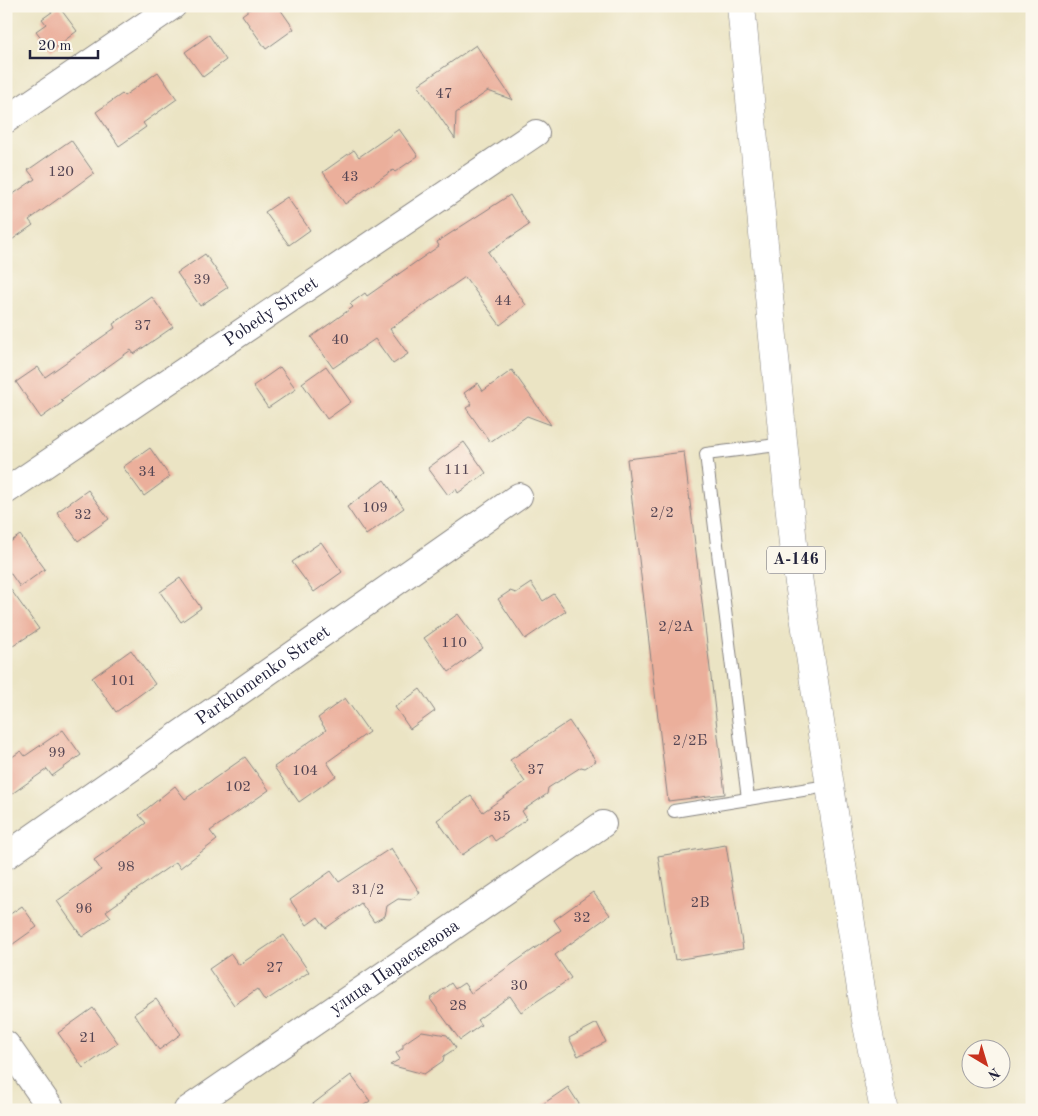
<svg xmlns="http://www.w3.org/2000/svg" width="1038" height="1116" viewBox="0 0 1038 1116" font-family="'Old Standard TT',serif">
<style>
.building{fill:#ebaf9b}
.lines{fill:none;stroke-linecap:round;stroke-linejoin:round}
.lane-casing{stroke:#868380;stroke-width:14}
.street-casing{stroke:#868380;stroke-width:28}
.highway-casing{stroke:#868380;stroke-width:29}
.lane{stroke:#fff;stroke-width:12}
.street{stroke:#fff;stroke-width:26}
.highway{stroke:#fff;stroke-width:28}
.labels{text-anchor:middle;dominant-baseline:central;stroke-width:5;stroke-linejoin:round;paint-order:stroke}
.number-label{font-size:15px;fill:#544553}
.shield{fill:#fbf7ec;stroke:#636270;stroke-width:1}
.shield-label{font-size:16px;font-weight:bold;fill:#22223b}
.street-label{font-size:18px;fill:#22223b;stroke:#fbf7ec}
</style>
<rect width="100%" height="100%" fill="#fbf7ec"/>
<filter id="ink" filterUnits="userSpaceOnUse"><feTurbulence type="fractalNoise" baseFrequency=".02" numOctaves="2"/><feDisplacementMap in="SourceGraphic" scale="10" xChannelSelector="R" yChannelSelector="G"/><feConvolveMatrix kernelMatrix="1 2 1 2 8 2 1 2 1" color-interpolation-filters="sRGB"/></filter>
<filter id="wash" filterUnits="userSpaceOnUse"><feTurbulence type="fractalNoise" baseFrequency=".0096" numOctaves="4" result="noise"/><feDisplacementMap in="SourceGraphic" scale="20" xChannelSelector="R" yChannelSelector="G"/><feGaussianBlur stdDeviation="1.12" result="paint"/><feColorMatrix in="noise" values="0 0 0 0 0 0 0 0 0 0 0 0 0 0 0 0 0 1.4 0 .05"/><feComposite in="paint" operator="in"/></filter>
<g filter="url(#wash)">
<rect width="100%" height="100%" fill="#ebe4c4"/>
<g id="blocks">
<g class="building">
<path d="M254 6H278L294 29 266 49 242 15Z"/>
<path d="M59 7 77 31 51 51 36 31 46 24 42 19Z"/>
<path d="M209 35 226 60 203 77 185 52Z"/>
<path d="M476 45 513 100 488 91 456 113 455 139 418 85Z"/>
<path d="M158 72 177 99 143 123 146 127 119 146 96 112 122 94 124 96Z"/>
<path d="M399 129 418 156 395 172 393 170 345 204 323 172 354 150 359 157Z"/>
<path d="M71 140 94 173 29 220 33 225 6 244V199L35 179 28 170Z"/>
<path d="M510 195 529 225 488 252 526 305 500 325 465 277 390 329 408 354 393 364 375 339 333 368 311 337 353 307 350 304 365 293 367 296 439 246 437 242Z"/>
<path d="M287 197 310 230 289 245 265 212Z"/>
<path d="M205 254 228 287 200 306 177 273Z"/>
<path d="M152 297 173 327 134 354 131 350 61 400 63 402 41 418 16 382 38 367 45 377 115 328 113 324Z"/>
<path d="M326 366 351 402 327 419 302 383Z"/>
<path d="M280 367 296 389 268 408 253 386Z"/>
<path d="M512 370 551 425 527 416 490 442 466 408 472 404 464 393 478 383 483 391Z"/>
<path d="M464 442 486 473 458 493 456 489 448 495 428 468Z"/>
<path d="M150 448 170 477 144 496 123 467Z"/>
<path d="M684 452 725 794 668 801 627 459Z"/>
<path d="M384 480 404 508 366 535 347 507Z"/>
<path d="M88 490 109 519 78 541 57 512Z"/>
<path d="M20 535 45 569 20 587 6 567V545Z"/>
<path d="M321 542 342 572 314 592 292 562Z"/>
<path d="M180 578 201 608 181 622 160 592Z"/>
<path d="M6 583 39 629 13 646 6 637Z"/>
<path d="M531 583 543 601 554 594 566 611 525 639 498 599 510 591 516 593Z"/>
<path d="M458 614 483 648 449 672 424 638Z"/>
<path d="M131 650 155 684 116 712 92 678Z"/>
<path d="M420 689 435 711 410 729 395 707Z"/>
<path d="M345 698 369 732 327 762 336 776 299 802 274 767 326 730 318 718Z"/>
<path d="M569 721 596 761 585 768 581 767 548 788 547 794 522 811 527 819 495 841 491 835 462 855 437 820 471 796 483 812 525 782 510 760Z"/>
<path d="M63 730 81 755 52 776 47 769 6 798V761L21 751 25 756Z"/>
<path d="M245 757 269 790 210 831 217 840 180 868 176 862 106 911 111 917 82 937 57 901 101 870 94 860 146 823 139 815 175 786 185 799Z"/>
<path d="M726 845 743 949 675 960 658 856Z"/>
<path d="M391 848 420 893 410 900 398 899 387 906 385 916 374 922 361 903 326 928 318 917 307 925 290 900 331 871 339 882Z"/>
<path d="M593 892 610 915 555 955 571 978 521 1012 510 996 477 1020 481 1025 460 1040 430 999 451 983 455 989 464 983 471 993 561 930 554 920Z"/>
<path d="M22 906 37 927 6 949V917Z"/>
<path d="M284 935 309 972 265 1001 257 989 234 1005 209 969 231 954 239 965Z"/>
<path d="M156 999 181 1034 159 1050 134 1014Z"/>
<path d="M93 1008 118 1043 83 1068 58 1033Z"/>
<path d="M597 1023 606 1042 578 1056 569 1038Z"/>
<path d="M422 1031 447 1035 456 1048 444 1056 443 1061 424 1074 390 1065 400 1059 396 1053 403 1048V1044Z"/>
<path d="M351 1075 370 1101 357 1110H305Z"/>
<path d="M568 1087 583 1110H534Z"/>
</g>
</g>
</g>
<g filter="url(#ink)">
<use href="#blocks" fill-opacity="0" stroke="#868380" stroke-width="1"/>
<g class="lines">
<defs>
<g id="lane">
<path d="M769 446 706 454 748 799 815 788"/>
<path d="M674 811 748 799"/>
</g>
<g id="street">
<path d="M6 120 173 6"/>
<path id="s1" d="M6 491 536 133"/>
<path id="s2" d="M6 856 519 496"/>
<path d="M6 1044 52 1110"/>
<path id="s3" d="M187 1110 603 824"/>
</g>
<path id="highway" d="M741 6 793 544 865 1015 884 1110"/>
</defs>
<use href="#lane" class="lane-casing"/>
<use href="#street" class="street-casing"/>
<use href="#highway" class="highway-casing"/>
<use href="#lane" class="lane"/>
<use href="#street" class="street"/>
<use href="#highway" class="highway"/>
</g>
</g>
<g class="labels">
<g class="number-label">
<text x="444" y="94">47</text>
<text x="61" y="172">120</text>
<text x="350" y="177">43</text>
<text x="202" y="280">39</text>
<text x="503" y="301">44</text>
<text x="143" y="326">37</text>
<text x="340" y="340">40</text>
<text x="457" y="470">111</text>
<text x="147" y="472">34</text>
<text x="375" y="508">109</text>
<text x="662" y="513">2/2</text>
<text x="83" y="515">32</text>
<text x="676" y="627">2/2А</text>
<text x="454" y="643">110</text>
<text x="123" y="681">101</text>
<text x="690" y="741">2/2Б</text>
<text x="57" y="753">99</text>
<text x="536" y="770">37</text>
<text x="305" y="771">104</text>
<text x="238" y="787">102</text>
<text x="502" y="817">35</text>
<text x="126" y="867">98</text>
<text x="368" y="890">31/2</text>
<text x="700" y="903">2В</text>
<text x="84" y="909">96</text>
<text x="582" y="918">32</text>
<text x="275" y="968">27</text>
<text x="519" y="986">30</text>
<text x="458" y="1006">28</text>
<text x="88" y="1038">21</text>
</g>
<rect class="shield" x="767" y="546.5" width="58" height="27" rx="4"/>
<g class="shield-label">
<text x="796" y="560">А-146</text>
</g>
<g class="street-label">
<text stroke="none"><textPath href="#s1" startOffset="320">Pobedy Street</textPath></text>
<text stroke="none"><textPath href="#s2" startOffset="314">Parkhomenko Street</textPath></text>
<text stroke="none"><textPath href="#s3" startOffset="252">улица Параскевова</textPath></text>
</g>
</g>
<rect width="1038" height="1116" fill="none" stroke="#fbf7ec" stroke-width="25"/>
<g transform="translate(986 1064) rotate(142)"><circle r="24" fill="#fbf7ec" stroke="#a4a2a5"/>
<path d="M0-4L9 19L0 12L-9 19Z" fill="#c8321e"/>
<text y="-8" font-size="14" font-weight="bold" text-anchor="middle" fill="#22223b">N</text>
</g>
<path d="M30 50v8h68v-8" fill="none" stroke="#22223b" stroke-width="2.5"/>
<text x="38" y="50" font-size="15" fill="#22223b" stroke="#fbf7ec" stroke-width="4" paint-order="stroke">20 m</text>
</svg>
